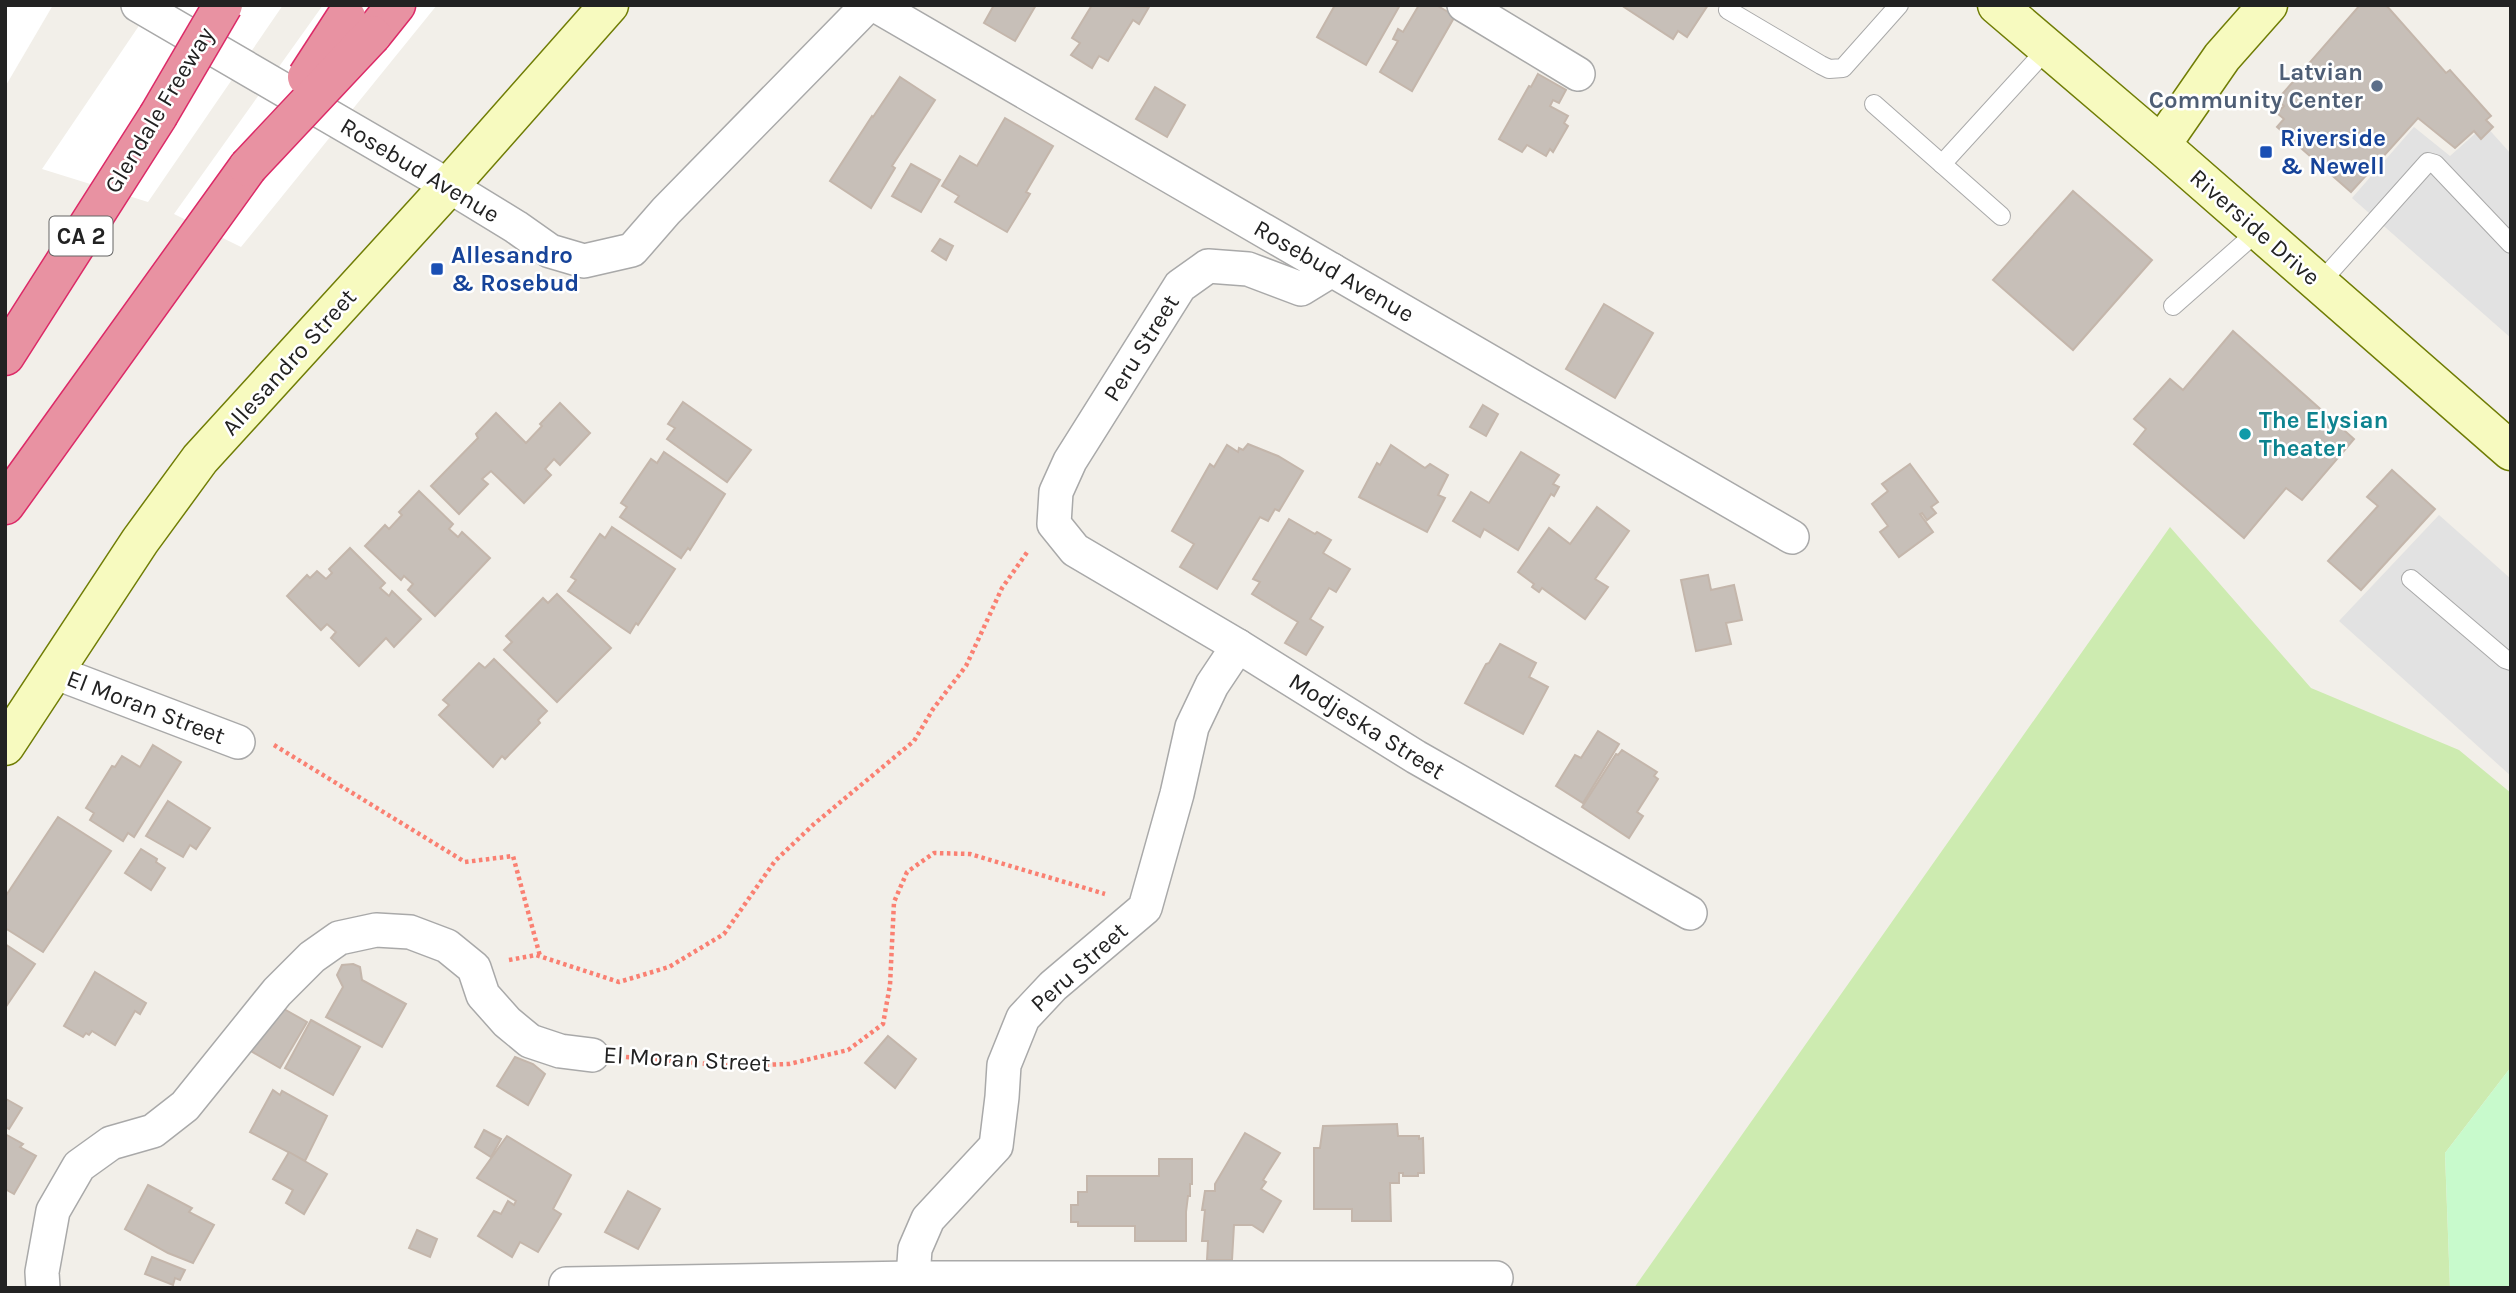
<svg xmlns="http://www.w3.org/2000/svg" width="2516" height="1293" viewBox="0 0 2516 1293" font-family="Karla,sans-serif">
<style>
.grass{fill:#cdebb0}
.park{fill:#c8facc}
.parking{fill:#e2e2e2}
.pier{fill:#fff}
.building{fill:#c7bfb8;stroke:#c4b6ab;stroke-width:2}
.lines{fill:none;stroke-linecap:round;stroke-linejoin:round}
.lane-casing{stroke:#a9a9a9;stroke-width:20}
.street-casing{stroke:#a9a9a9;stroke-width:36}
.secondary-casing{stroke:#707d05;stroke-width:41}
.highway-casing{stroke:#dc2a67;stroke-width:41}
.path{stroke:#fa8072;stroke-width:4.5;stroke-dasharray:3.5 3.5;stroke-linecap:butt}
.lane{stroke:#fff;stroke-width:18}
.street{stroke:#fff;stroke-width:33}
.secondary{stroke:#f7fabf;stroke-width:38}
.highway{stroke:#e892a2;stroke-width:38}
.highway-bridge-casing{stroke:#dc2a67;stroke-width:41;stroke-linecap:butt}
.highway-bridge{stroke:#e892a2;stroke-width:38}
.service-dot{fill:#5c6f8a;stroke:#fff;stroke-width:2.5}
.transit-dot{fill:#1a4fb4;stroke:#fff;stroke-width:2.5}
.culture-dot{fill:#0f9aa8;stroke:#fff;stroke-width:2.5}
.labels{text-anchor:middle;dominant-baseline:central;stroke-width:5;stroke-linejoin:round;paint-order:stroke}
.shield{fill:#fff;stroke:#646464;stroke-width:2}
.shield-label{font-size:23px;font-weight:bold;fill:#222}
.service-label{font-size:24px;font-weight:bold;fill:#4e5e75;stroke:#fff;text-anchor:end}
.street-label{font-size:24px;fill:#222;stroke:#fff}
.transit-label{font-size:24px;font-weight:bold;fill:#164399;stroke:#fff;text-anchor:start}
.culture-label{font-size:24px;font-weight:bold;fill:#0d838f;stroke:#fff;text-anchor:start}
</style>
<rect width="100%" height="100%" fill="#f2efe9"/>
<path class="grass" d="M2170 527 2311 688 2459 750 2511 793V1067L2445 1153 2450 1288H1634Z"/>
<path class="park" d="M2511 1067V1288H2450L2445 1153Z"/>
<g class="parking">
<path d="M2485 125 2511 154V338L2352 198 2414 127 2450 156Z"/>
<path d="M2439 515 2511 579V776L2339 621Z"/>
</g>
<g class="pier">
<path d="M5 5H53L5 87Z"/>
<path d="M153 5H283L148 202 42 169Z"/>
<path d="M323 5H437L241 247 174 214Z"/>
</g>
<g class="building">
<path d="M994 5H1036L1015 41 984 23Z"/>
<path d="M1092 5 1149 7 1139 24 1133 20 1108 61 1099 56 1092 68 1071 55 1080 43 1072 38Z"/>
<path d="M1335 5H1400L1366 65 1317 37Z"/>
<path d="M1419 5H1436L1455 16 1412 91 1380 72 1398 41 1393 39 1398 29 1403 32Z"/>
<path d="M1621 5H1708L1687 37 1678 31 1673 39Z"/>
<path d="M2360 5H2386L2446 73 2450 70 2491 116 2486 120 2493 127 2481 139 2474 131 2455 148 2418 118 2351 192 2277 127 2284 119 2277 113 2284 106 2277 100Z"/>
<path d="M1538 74 1566 90 1559 103 1553 100 1550 106 1568 116 1564 123 1568 126 1553 152 1550 149 1546 156 1527 145 1522 152 1499 139 1529 86 1531 87Z"/>
<path d="M900 77 935 100 892 166 895 168 871 208 830 181 872 116 873 117Z"/>
<path d="M1155 87 1185 105 1167 137 1136 119Z"/>
<path d="M1005 118 1053 146 1026 192 1030 194 1007 232 955 202 959 196 942 186 960 156 977 166Z"/>
<path d="M911 164 940 180 921 212 892 196Z"/>
<path d="M2073 191 2152 260 2073 350 1993 280Z"/>
<path d="M940 239 953 246 946 260 932 251Z"/>
<path d="M1604 304 1653 333 1615 398 1566 369Z"/>
<path d="M2233 331 2354 439 2302 500 2286 488 2244 538 2134 444 2146 429 2134 419 2170 379 2183 390Z"/>
<path d="M683 402 751 450 727 482 667 439 675 428 668 424Z"/>
<path d="M560 403 590 433 560 465 554 459 545 469 551 475 524 503 491 471 482 479 488 484 459 514 431 486 478 438 476 434 496 413 526 443 542 426 540 424Z"/>
<path d="M1483 405 1498 414 1486 436 1470 427Z"/>
<path d="M1248 444 1278 456 1303 471 1279 511 1275 509 1268 521 1260 517 1217 589 1180 567 1194 544 1172 531 1210 464 1214 467 1227 445 1238 452 1239 448 1243 450Z"/>
<path d="M1391 445 1425 468 1430 464 1448 475 1438 495 1445 498 1427 532 1359 497 1377 463 1380 465Z"/>
<path d="M664 452 725 494 690 550 688 548 681 558 620 517 627 507 621 503 651 459 657 463Z"/>
<path d="M1521 452 1559 475 1553 484 1559 487 1554 496 1551 494 1518 550 1484 529 1480 537 1453 521 1471 492 1489 503Z"/>
<path d="M1910 464 1938 502 1931 507 1936 513 1927 520 1922 513 1920 514 1933 532 1899 557 1880 532 1888 526 1872 504 1888 491 1882 484Z"/>
<path d="M2392 470 2435 509 2361 590 2328 561 2378 506 2367 497Z"/>
<path d="M419 491 453 524 449 529 458 537 462 532 490 558 435 616 408 590 413 584 404 576 401 580 365 546 385 525 389 529 402 515 399 512Z"/>
<path d="M1597 507 1629 531 1595 579 1608 587 1585 619 1542 588 1539 592 1532 587 1534 584 1518 572 1549 528 1570 544Z"/>
<path d="M1289 519 1315 534 1317 532 1331 540 1323 553 1350 569 1336 592 1329 588 1310 619 1323 627 1306 655 1285 643 1298 622 1252 594 1260 582 1253 579Z"/>
<path d="M612 527 675 569 638 625 636 623 630 633 568 591 576 580 571 577 600 534 605 538Z"/>
<path d="M350 548 385 583 380 588 389 596 392 591 421 619 394 647 386 638 359 666 331 638 336 632 327 624 321 630 287 596 307 575 310 578 317 571 326 579 332 573 329 569Z"/>
<path d="M1708 575 1711 590 1734 585 1742 620 1726 623 1731 644 1696 651 1681 580Z"/>
<path d="M557 594 611 648 557 702 504 650 512 642 506 636 543 598 548 603Z"/>
<path d="M1500 644 1536 663 1529 677 1548 687 1523 734 1465 703 1486 664 1489 663Z"/>
<path d="M494 659 547 711 538 720 540 723 505 759 502 756 493 767 439 715 449 705 443 700 479 663 485 668Z"/>
<path d="M1598 731 1619 744 1583 803 1556 786 1575 755 1581 758Z"/>
<path d="M153 745 181 762 134 837 128 833 123 841 90 820 94 813 86 808 112 766 115 767 122 756 140 767Z"/>
<path d="M1622 750 1657 772 1654 776 1658 779 1637 812 1643 816 1629 838 1582 807 1616 754 1618 755Z"/>
<path d="M168 801 210 828 196 849 190 845 183 857 146 836Z"/>
<path d="M58 817 111 851 43 952 5 928V897Z"/>
<path d="M141 849 157 859 156 862 165 868 151 890 125 873Z"/>
<path d="M5 944 35 964 5 1008Z"/>
<path d="M353 964 360 967 362 980 406 1004 382 1047 326 1017 343 987 337 975 342 965Z"/>
<path d="M95 972 146 1003 140 1014 135 1011 115 1045 92 1031 89 1035 86 1033 83 1037 64 1026Z"/>
<path d="M284 1009 307 1022 280 1068 244 1047 256 1026 266 1032Z"/>
<path d="M311 1020 360 1047 333 1095 285 1068Z"/>
<path d="M888 1036 916 1059 895 1088 865 1063Z"/>
<path d="M515 1057 533 1064 545 1074 528 1105 497 1086Z"/>
<path d="M273 1090 280 1095 282 1091 327 1116 305 1161 250 1132Z"/>
<path d="M6 1099 22 1108 9 1129 5 1127Z"/>
<path d="M1397 1124 1398 1136H1419V1139L1423 1138 1424 1173H1418V1176H1403V1173H1399V1183H1390L1391 1221H1352V1209H1314V1148H1320L1323 1126Z"/>
<path d="M484 1130 501 1139 491 1157 475 1147Z"/>
<path d="M1245 1133 1280 1153 1263 1180 1266 1182 1261 1189 1281 1201 1263 1232 1252 1225H1234L1232 1260H1207L1208 1241H1202L1205 1210H1202L1205 1191H1215V1184Z"/>
<path d="M5 1134 23 1144 20 1147 36 1156 14 1194 5 1189Z"/>
<path d="M507 1136 571 1175 553 1209 561 1214 538 1252 520 1242 512 1257 478 1236 494 1211 501 1214 508 1201 514 1205 516 1201 477 1178Z"/>
<path d="M289 1152 327 1174 304 1214 286 1203 293 1190 273 1179Z"/>
<path d="M1159 1159H1192V1184H1190V1196H1188L1186 1212V1241H1135V1226H1078V1222H1071V1205H1078V1192H1087V1176H1159Z"/>
<path d="M148 1185 192 1208 189 1212 214 1225 193 1263 168 1253 125 1229Z"/>
<path d="M628 1191 660 1209 638 1249 605 1232Z"/>
<path d="M417 1230 437 1239 430 1257 409 1248Z"/>
<path d="M152 1257 185 1270 180 1280 175 1278 173 1285 145 1274Z"/>
</g>
<g class="lines">
<defs>
<g id="lane">
<path d="M1728 10 1821 65 1829 69 1843 68 1899 5"/>
<path d="M1874 104 2001 216"/>
<path d="M1942 164 2046 50"/>
<path d="M2319 284 2428 162 2435 164 2511 244"/>
<path d="M2173 306 2258 231"/>
<path d="M2411 579 2505 659 2511 661"/>
</g>
<g id="street">
<path d="M138 5 449 186 516 227 550 251 584 261 632 250 666 211 868 5"/>
<path d="M875 5 1792 537"/>
<path d="M1464 5 1578 74"/>
<path d="M1332 270 1301 289 1248 269 1208 266 1180 286 1070 461 1056 492 1054 524 1075 550 1126 580 1238 646 1416 757 1690 913"/>
<path d="M54 672 238 742"/>
<path d="M913 1278 915 1249 928 1219 996 1146 1002 1097 1004 1065 1023 1018 1053 986 1145 908 1177 794 1192 727 1212 685 1238 646"/>
<path d="M566 1284 913 1278H1496"/>
<path d="M43 1288 42 1272 53 1211 79 1166 111 1143 153 1131 185 1106 277 992 312 957 339 938 376 930 410 932 447 946 474 968 483 995 507 1022 530 1041 560 1051 592 1055"/>
</g>
<g id="secondary">
<path d="M1997 5 2161 145 2511 451"/>
<path d="M2161 145 2222 57 2268 5"/>
<path d="M5 746 140 541 200 459 449 186 609 5"/>
</g>
<g id="highway">
<path d="M372 35 396 5"/>
<path d="M5 356 158 116"/>
<path d="M5 505 248 167"/>
</g>
</defs>
<use href="#lane" class="lane-casing"/>
<use href="#street" class="street-casing"/>
<use href="#secondary" class="secondary-casing"/>
<use href="#highway" class="highway-casing"/>
<g class="path">
<path d="M274 745 465 862 513 856 540 956"/>
<path d="M509 960 536 955 619 982 669 967 724 934 775 861 814 824 914 741 933 709 966 666 1002 588 1028 551"/>
<path d="M626 1057 732 1066 789 1064 848 1050 883 1024 890 985 894 902 907 872 934 853 970 854 1105 894"/>
</g>
<use href="#lane" class="lane"/>
<use href="#street" class="street"/>
<use href="#secondary" class="secondary"/>
<use href="#highway" class="highway"/>
<defs>
<g id="highway-bridge">
<path d="M307 77 346 17"/>
<path d="M158 116 223 5"/>
<path d="M248 167 372 35"/>
</g>
</defs>
<use href="#highway-bridge" class="highway-bridge-casing"/>
<use href="#highway-bridge" class="highway-bridge"/>
</g>
<circle class="service-dot" cx="2377" cy="86" r="7"/>
<g class="transit-dot">
<rect x="2259" y="145" width="14" height="14" rx="3.5"/>
<rect x="430" y="262" width="14" height="14" rx="3.5"/>
</g>
<circle class="culture-dot" cx="2245" cy="434" r="7"/>
<g class="labels">
<rect class="shield" x="49.5" y="216.5" width="63" height="39" rx="5"/>
<g class="shield-label">
<text x="81" y="236">CA 2</text>
</g>
<g class="service-label">
<text x="2363" y="72">Latvian<tspan x="2363" dy="28">Community Center</tspan></text>
</g>
<g class="street-label">
<text transform="translate(159 110) rotate(-59)">Glendale Freeway</text>
<text transform="translate(420 170) rotate(31)">Rosebud Avenue</text>
<text transform="translate(2255 227) rotate(41)">Riverside Drive</text>
<text transform="translate(1334 271) rotate(30)">Rosebud Avenue</text>
<text transform="translate(1141 348) rotate(-58)">Peru Street</text>
<text transform="translate(289 362) rotate(-48)">Allesandro Street</text>
<text transform="translate(146 707) rotate(21)">El Moran Street</text>
<text transform="translate(1367 726) rotate(32)">Modjeska Street</text>
<text transform="translate(1079 967) rotate(-42)">Peru Street</text>
<text transform="translate(687 1059) rotate(3)">El Moran Street</text>
</g>
<g class="transit-label">
<text x="2280" y="138">Riverside<tspan x="2280" dy="28">&amp; Newell</tspan></text>
<text x="451" y="255">Allesandro<tspan x="451" dy="28">&amp; Rosebud</tspan></text>
</g>
<g class="culture-label">
<text x="2259" y="420">The Elysian<tspan x="2259" dy="28">Theater</tspan></text>
</g>
</g>
<rect width="2516" height="1293" fill="none" stroke="#222222" stroke-width="14"/>
</svg>
